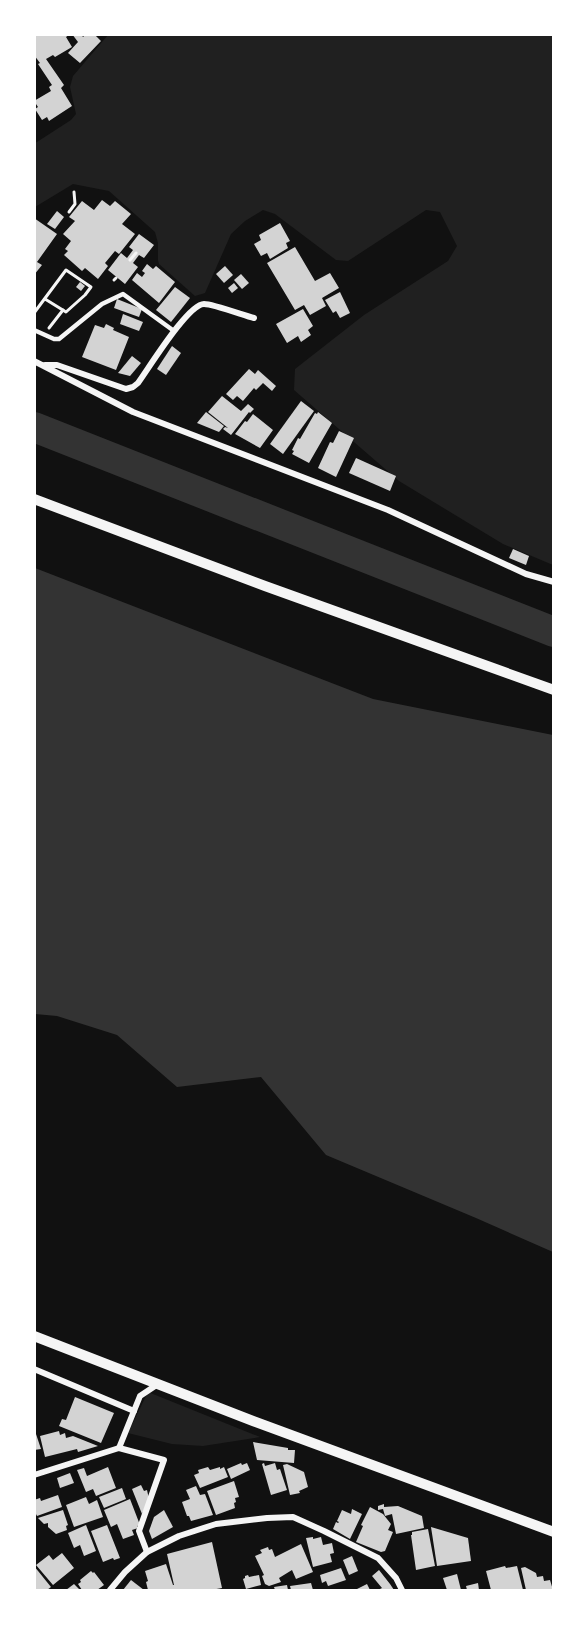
<svg xmlns="http://www.w3.org/2000/svg" width="588" height="1625" viewBox="0 0 588 1625" font-family="Lato,sans-serif">
<style>
.green{fill:#202020}
.water{fill:#333}
.lines{fill:none;stroke-linecap:round;stroke-linejoin:round}
.river{stroke:#333;stroke-width:30}
.building{fill:#d3d3d3}
.path{stroke:#f5f5f5;stroke-width:3}
.service{stroke:#f5f5f5;stroke-width:4.5}
.minor{stroke:#f5f5f5;stroke-width:6}
.tertiary{stroke:#f5f5f5;stroke-width:10}
</style>
<rect width="100%" height="100%" fill="#111"/>
<g class="green">
<path d="M108 35H553V565L503 544 399 481 294 390 295 369 364 315 448 261 457 246 440 212 426 210 348 261 336 260 275 214 263 210 245 221 231 234 205 293 195 296 159 264 158 260V243L155 232 109 191 73 184 35 207V143L37 142 71 120 76 114 70 87 73 76Z"/>
<path d="M148 1392 260 1437 203 1446 172 1444 128 1433Z"/>
</g>
<path class="water" d="M35 568 373 699 553 735V1252L476 1218 326 1155 261 1077 177 1087 117 1035 57 1016 35 1014Z"/>
<g class="lines">
<path class="river" d="M34 427 554 632"/>
</g>
<g class="building">
<path d="M34 34H70L66 37 72 47 55 57 53 55 46 59 64 85 61 88 72 106 49 121 47 117 42 120 35 109 38 107 34 101 51 91 49 87 52 85 38 64 40 63 34 55Z"/>
<path d="M72 34H81L83 37 86 34H94L101 41 80 63 68 53 78 42Z"/>
<path d="M102 200 110 206 115 201 131 214 122 224 135 234 119 254 115 251 105 263 108 266 98 279 85 268 82 271 64 255 68 251 65 249 71 241 63 234 75 221 69 217 82 201 94 210Z"/>
<path d="M57 211 64 217 55 229 47 224Z"/>
<path d="M34 218 57 234 37 262 42 265 34 275Z"/>
<path d="M280 223 290 241 286 243 288 248 270 259 267 253 261 256 254 244 261 240 259 235Z"/>
<path d="M139 234 154 245 144 258 139 255 133 263 138 267 125 284 108 270 121 253 127 258 133 250 129 247Z"/>
<path d="M295 247 315 281 330 273 339 288 322 298 326 306 310 315 304 305 295 310 267 263Z"/>
<path d="M147 264 153 269 156 266 175 282 159 303 132 280 137 273 142 277 145 273 142 271Z"/>
<path d="M225 266 233 275 224 283 216 274Z"/>
<path d="M241 274 249 283 242 289 234 280Z"/>
<path d="M80 282 85 286 81 291 76 287Z"/>
<path d="M234 283 238 288 232 293 228 288Z"/>
<path d="M175 287 190 298 171 322 156 310Z"/>
<path d="M340 292 350 313 340 318 336 311 333 313 325 300Z"/>
<path d="M117 299 142 309 139 317 114 308Z"/>
<path d="M303 309 313 326 308 330 311 335 301 342 298 336 287 343 276 324Z"/>
<path d="M123 314 143 322 139 331 120 324Z"/>
<path d="M106 324 114 328 113 330 129 337 116 370 82 357 95 325 104 328Z"/>
<path d="M172 346 181 353 166 375 157 369Z"/>
<path d="M132 356 141 363 130 376 118 373Z"/>
<path d="M249 369 255 374 258 370 276 386 272 391 263 383 256 390 254 388 243 401 237 396 233 400 226 394Z"/>
<path d="M222 396 241 411 248 404 254 409 250 413 249 412 231 435 223 429 225 427 228 428 208 412Z"/>
<path d="M301 401 314 411 283 454 270 444Z"/>
<path d="M206 412 224 426 219 432 197 423Z"/>
<path d="M318 412 332 423 309 463 292 454 294 451 292 450 298 438 300 439 315 413 317 414Z"/>
<path d="M253 414 273 430 260 448 235 434 245 421 247 422Z"/>
<path d="M339 431 354 438 336 477 318 468 330 442 333 443Z"/>
<path d="M356 458 396 476 390 491 349 473Z"/>
<path d="M513 549 529 556 526 565 509 558Z"/>
<path d="M75 1397 114 1413 101 1443 59 1426 62 1419 66 1420Z"/>
<path d="M34 1428 41 1449 34 1450Z"/>
<path d="M59 1431 60 1435 65 1433 66 1438 73 1436 98 1446 78 1452 77 1449 45 1457 40 1436Z"/>
<path d="M253 1442 288 1448V1450H295L294 1463 257 1460Z"/>
<path d="M241 1463 242 1465 247 1463 250 1470 231 1479 227 1469Z"/>
<path d="M264 1463 265 1466 275 1463 277 1470 280 1469 287 1490 271 1495 262 1464Z"/>
<path d="M287 1464 304 1472 308 1487 299 1491 300 1493 290 1495 283 1465Z"/>
<path d="M108 1467 116 1488 96 1496 93 1489 86 1492 77 1470 84 1468 87 1476Z"/>
<path d="M208 1467 210 1470 220 1467V1469L224 1467 228 1477 200 1488 194 1475 199 1473 198 1470Z"/>
<path d="M70 1473 74 1483 60 1488 57 1478Z"/>
<path d="M234 1481 239 1497 235 1498 236 1502 234 1503 235 1508 216 1515 207 1491Z"/>
<path d="M141 1485 144 1491 147 1490 149 1499 142 1514 132 1489Z"/>
<path d="M196 1486 200 1495 205 1494 213 1515 191 1521 189 1516H187L182 1502 190 1499 186 1490Z"/>
<path d="M122 1488 126 1499 104 1508 99 1497Z"/>
<path d="M58 1495 62 1507 37 1516 34 1510V1500L40 1498 41 1501Z"/>
<path d="M86 1497 89 1504 97 1500 103 1517 74 1527 66 1505Z"/>
<path d="M130 1499 140 1525 137 1526 138 1528 132 1530 134 1535 123 1539 117 1524 111 1527 104 1510Z"/>
<path d="M384 1504V1507L398 1506 422 1516 424 1528 396 1534 392 1514 385 1516 383 1509 378 1510V1506Z"/>
<path d="M370 1507 383 1514 391 1524 388 1530 393 1532 385 1551 381 1552 356 1542 363 1526 361 1525Z"/>
<path d="M352 1509 362 1514 350 1539 333 1529 336 1522 338 1523 339 1522 337 1521 342 1510 351 1514Z"/>
<path d="M63 1510 68 1525 66 1526 67 1530 56 1534 48 1527V1523L44 1524 38 1518Z"/>
<path d="M164 1510 173 1527 152 1539 149 1531 154 1517Z"/>
<path d="M86 1525 96 1551 84 1556 80 1545 74 1548 68 1533Z"/>
<path d="M107 1525 120 1558 114 1560 113 1558 103 1562 91 1531Z"/>
<path d="M431 1527 468 1538 471 1561 437 1566Z"/>
<path d="M428 1529 435 1566 416 1570 411 1535H412V1532Z"/>
<path d="M313 1537V1539L321 1537 323 1545 332 1543 334 1553 330 1554 332 1562 313 1567 306 1538Z"/>
<path d="M212 1542 222 1588 211 1590H148L146 1582 148 1581 145 1571 166 1564 173 1585H174L167 1554Z"/>
<path d="M301 1544 313 1572 296 1579 292 1570 279 1578 281 1582 269 1586 265 1584 262 1576 264 1575 255 1556 262 1553 260 1550 268 1547 269 1550 272 1549 275 1557Z"/>
<path d="M62 1553 74 1568 53 1585 36 1565 49 1555 53 1560Z"/>
<path d="M352 1556 358 1571 349 1575 343 1560Z"/>
<path d="M34 1566 51 1587 47 1590H34Z"/>
<path d="M505 1566 506 1568 517 1566 523 1590H491L486 1571Z"/>
<path d="M525 1567 536 1573 537 1577 543 1576 544 1581 550 1580 553 1590H526L521 1568Z"/>
<path d="M341 1568 346 1580 328 1586 326 1581 322 1583 320 1575Z"/>
<path d="M379 1570 390 1584 394 1590H378L382 1588 372 1576Z"/>
<path d="M91 1571 93 1573 94 1572 104 1585 97 1590H82L78 1584 81 1582 80 1580Z"/>
<path d="M457 1574 461 1590H447L443 1578Z"/>
<path d="M248 1575 249 1577 259 1575 261 1585 246 1589 243 1579 245 1578V1576Z"/>
<path d="M131 1580 144 1590H123Z"/>
<path d="M311 1583 313 1590H291L290 1586Z"/>
<path d="M478 1583 479 1590H467L466 1586Z"/>
<path d="M74 1584 80 1590H66Z"/>
<path d="M367 1584 370 1590H355Z"/>
<path d="M287 1585 288 1590H275L274 1587Z"/>
</g>
<g class="lines">
<g class="path">
<path d="M69 212 75 204 74 192"/>
<path d="M130 260 136 253"/>
<path d="M114 280 116 278"/>
<path d="M34 313 66 270 91 287 85 295 66 312 45 299"/>
<path d="M49 328 63 310"/>
</g>
<path class="service" d="M34 330 54 339H59L102 304 123 294 174 331"/>
<g class="minor">
<path d="M34 361 133 412 388 510 526 574 554 582"/>
<path d="M45 365H57L126 389 133 387 138 383C149 368 188 304 204 304 213 304 243 315 254 318"/>
<path d="M34 1369 134 1411"/>
<path d="M119 1448 140 1396 158 1384"/>
<path d="M34 1475 119 1448 164 1460 139 1531 147 1552"/>
<path d="M110 1590 125 1572 147 1552 179 1536 216 1524 267 1518 293 1517 324 1531 378 1558 396 1578 402 1590"/>
</g>
<g class="tertiary">
<path d="M34 499 265 586 554 690"/>
<path d="M34 1336 253 1421 554 1532"/>
</g>
</g>
<rect width="588" height="1625" fill="none" stroke="#ffffff" stroke-width="72"/>
</svg>
